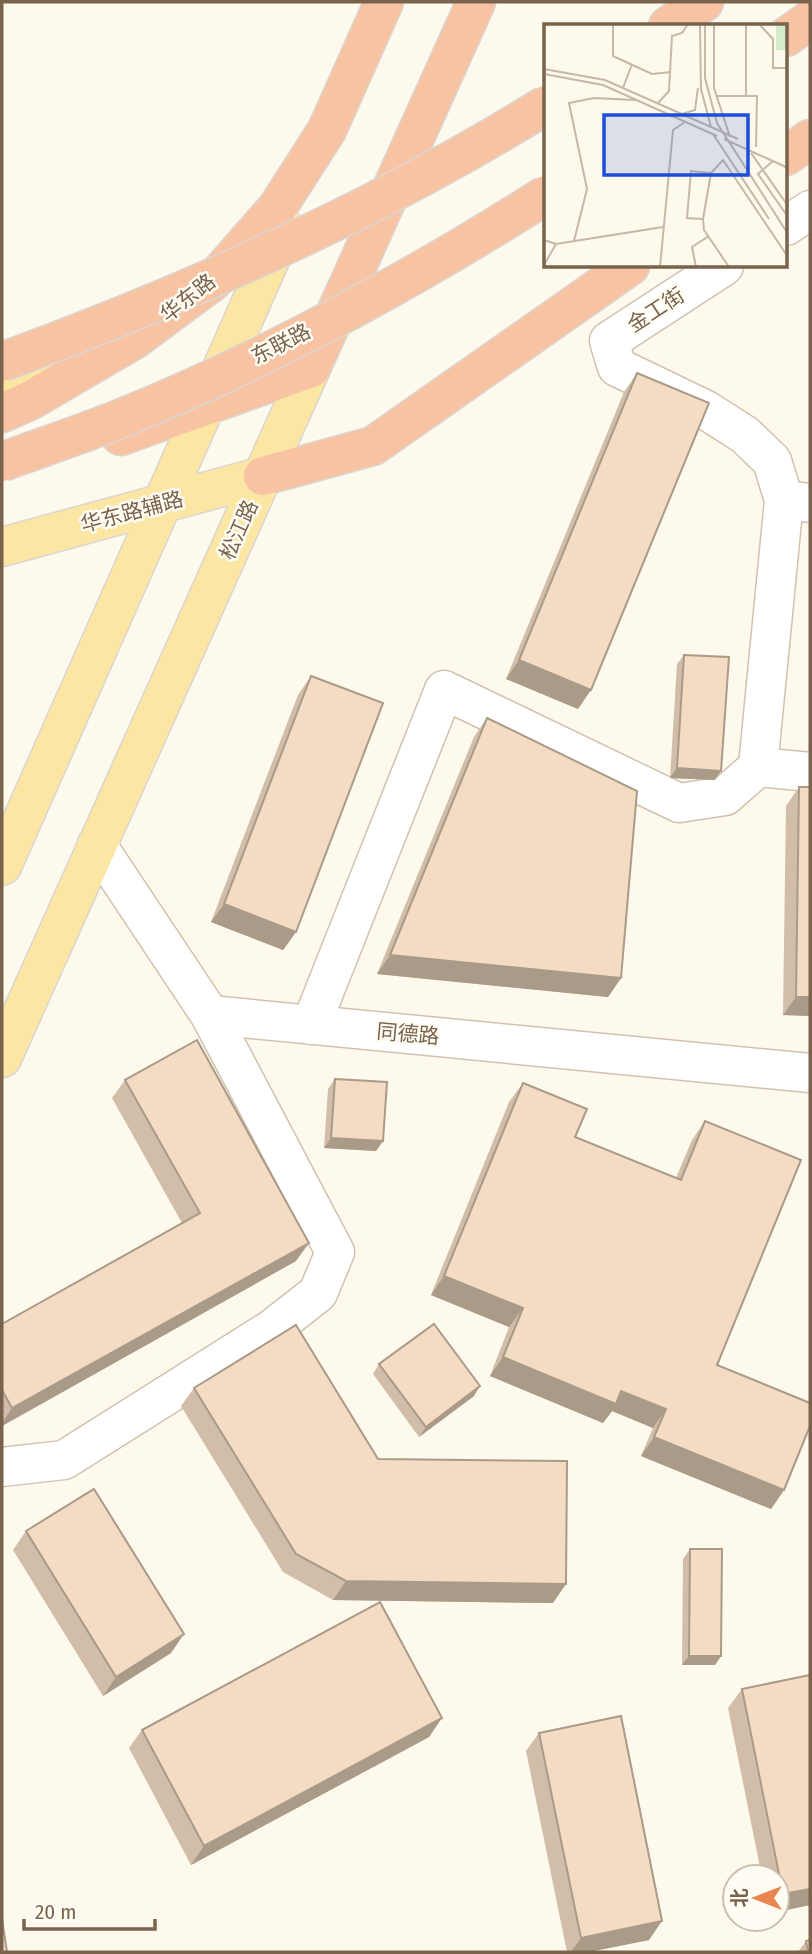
<svg xmlns="http://www.w3.org/2000/svg" width="812" height="1954" viewBox="0 0 812 1954" font-family="'Fira Sans Condensed','Noto Sans SC',sans-serif">
<style>
.lines{fill:none;stroke-linecap:round;stroke-linejoin:round}
.minor-casing{stroke:#d1c2b0;stroke-width:41}
.major-casing{stroke:#dcd6d1;stroke-width:41}
.highway-casing{stroke:#dcd6d1;stroke-width:41}
.minor{stroke:#fff;stroke-width:38}
.major{stroke:#fce6a4;stroke-width:38}
.highway{stroke:#f8c3a2;stroke-width:38}
.highway-bridge-casing{stroke:#dcd6d1;stroke-width:41;stroke-linecap:butt}
.highway-bridge{stroke:#f8c3a2;stroke-width:38}
.wall{fill:#d1bda8}
.shaded-wall{fill:#aa9a88}
.building{fill:#f3dcc3;stroke:#aa9a88;stroke-width:2}
.labels{text-anchor:middle;dominant-baseline:central;stroke-width:5;stroke-linejoin:round;paint-order:stroke}
.street-label{font-size:21px;fill:#7a634d;stroke:#fffcf3}
.inset-road{fill:none;stroke:#c5b8a7;stroke-width:2}
.view{fill:#1d4ed8;fill-opacity:0.15;stroke:#1d4ed8;stroke-width:3.5}
.inset-edge{fill:none;stroke:#7a634d;stroke-width:3.5}
</style>
<rect width="100%" height="100%" fill="#fdf9ec"/>
<g class="lines">
<defs>
<g id="minor">
<path d="M786 226 810 210"/>
<path d="M724 266 609 341 617 367 706 410 745 435 772 461 784 500 810 503"/>
<path d="M784 500 758 767 810 772"/>
<path d="M97 845 210 1015 810 1073"/>
<path d="M311 1025 444 690 679 803 725 796 758 767"/>
<path d="M2 1467 64 1460 272 1329 318 1293 335 1252 210 1015"/>
</g>
<g id="major">
<path d="M2 387 81 359"/>
<path d="M2 547 263 476"/>
<path d="M2 866 284 228"/>
<path d="M2 1058 311 368"/>
</g>
<g id="highway">
<path d="M668 26 704 2"/>
<path d="M786 37 810 20"/>
<path d="M786 156 810 139"/>
<path d="M2 413 31 400 135 339 212 282 277 208 327 130 384 2"/>
<path d="M121 436 311 368 476 2"/>
<path d="M263 476 373 446 630 266"/>
</g>
</defs>
<use href="#minor" class="minor-casing"/>
<use href="#major" class="major-casing"/>
<use href="#highway" class="highway-casing"/>
<use href="#minor" class="minor"/>
<use href="#major" class="major"/>
<use href="#highway" class="highway"/>
<defs>
<g id="highway-bridge">
<path d="M2 362C190 293 376 211 546 105"/>
<path d="M2 462C40 448 79 435 117 420 264 361 412 280 546 195"/>
</g>
</defs>
<use href="#highway-bridge" class="highway-bridge-casing"/>
<use href="#highway-bridge" class="highway-bridge"/>
</g>
<g class="wall">
<path d="M637 373 578 709 506 679 624 392Z"/>
<path d="M684 655 715 780 670 778 677 664Z"/>
<path d="M311 676 296 932 283 950 211 922 298 695Z"/>
<path d="M487 718 621 978 608 997 377 974 474 737Z"/>
<path d="M799 787H810V1016L783 1015 786 806Z"/>
<path d="M335 1079 383 1141 376 1151 324 1148 328 1089Z"/>
<path d="M125 1080 296 1261 2 1426V1324L182 1223 112 1098Z"/>
<path d="M523 1083 575 1137 676 1178 692 1140 705 1121 717 1365 784 1490 771 1509 641 1456 653 1428 612 1411 603 1423 490 1376 509 1327 431 1295 509 1102Z"/>
<path d="M379 1364 474 1396 419 1437 373 1374Z"/>
<path d="M194 1388 378 1459 553 1603 333 1600 283 1572 181 1406Z"/>
<path d="M26 1531 171 1653 103 1696 13 1550Z"/>
<path d="M690 1549 721 1656 715 1665H682L683 1559Z"/>
<path d="M810 1675V1905L777 1912V1877H762L728 1708 742 1689Z"/>
<path d="M142 1730 429 1737 191 1865 129 1748Z"/>
<path d="M539 1733 649 1940 589 1952H567L526 1751Z"/>
<path d="M806 1941 810 1952H798Z"/>
</g>
<g class="shaded-wall">
<path d="M519 660 591 690 578 709 506 679Z"/>
<path d="M677 768 721 771 715 780 670 778Z"/>
<path d="M224 904 296 932 283 950 211 922Z"/>
<path d="M390 955 621 978 608 997 377 974Z"/>
<path d="M796 997H810V1016L783 1015Z"/>
<path d="M331 1138 383 1141 376 1151 324 1148Z"/>
<path d="M309 1243 296 1261 2 1426V1423L12 1408Z"/>
<path d="M444 1276 523 1308 509 1327 431 1295Z"/>
<path d="M503 1357 621 1391 666 1409 653 1428 612 1411 603 1423 490 1376Z"/>
<path d="M480 1386 474 1396 419 1437 426 1427Z"/>
<path d="M654 1437 784 1490 771 1509 641 1456Z"/>
<path d="M346 1581 566 1584 553 1603 333 1600Z"/>
<path d="M184 1634 171 1653 103 1696 116 1677Z"/>
<path d="M689 1656H721L715 1665H682Z"/>
<path d="M442 1718 429 1737 191 1865 204 1846Z"/>
<path d="M810 1889V1905L777 1912V1902L783 1894Z"/>
<path d="M662 1921 649 1940 589 1952H571L581 1938Z"/>
</g>
<g class="building">
<path d="M637 373 709 403 591 690 519 660Z"/>
<path d="M684 655 729 657 721 771 677 768Z"/>
<path d="M311 676 383 703 296 932 224 904Z"/>
<path d="M487 718 637 791 621 978 390 955Z"/>
<path d="M799 787H810V997H796Z"/>
<path d="M197 1040 309 1243 12 1408 2 1390V1324L200 1213 125 1080Z"/>
<path d="M335 1079 387 1082 383 1141 331 1138Z"/>
<path d="M523 1083 587 1109 575 1137 681 1180 705 1121 801 1160 717 1365 810 1403V1426L784 1490 654 1437 666 1409 621 1391 616 1404 503 1357 523 1308 444 1276Z"/>
<path d="M434 1324 480 1386 426 1427 379 1364Z"/>
<path d="M296 1325 378 1459 567 1461 566 1584 346 1581 296 1554 194 1388Z"/>
<path d="M94 1489 184 1634 116 1677 26 1531Z"/>
<path d="M690 1549H722L721 1656H689Z"/>
<path d="M380 1602 442 1718 204 1846 142 1730Z"/>
<path d="M810 1675V1889L783 1894 742 1689Z"/>
<path d="M621 1716 662 1921 581 1938 539 1733Z"/>
<path d="M2 1919 7 1952H2Z"/>
<path d="M810 1940V1952H808L806 1941Z"/>
</g>
<g class="labels">
<g class="street-label">
<text transform="translate(188 298) rotate(-38)">华东路</text>
<text transform="translate(656 310) rotate(-33)">金工街</text>
<text transform="translate(281 344) rotate(-27)">东联路</text>
<text transform="translate(132 512) rotate(-15)">华东路辅路</text>
<text transform="translate(239 530) rotate(-66)">松江路</text>
<text transform="translate(408 1034) rotate(5)">同德路</text>
</g>
</g>
<g transform="translate(544 24)">
<rect width="243" height="243" fill="#fdf9ec"/>
<path d="M232 0H243V26H232Z" fill="#d3ecc9"/>
<path class="inset-road" d="M69 0V32L108 50 127 48M156 0 157 65 167 103M161 0V54L173 99 244 210M170 0V64L186 113M202 0V72M215 0 229 15V44H244M0 45 61 56 194 115M0 50 59 61 173 112M79 64 88 40M172 72H213L212 123M114 79 125 67 128 12 138 9 144 0M138 90 151 86 154 64M169 110 225 195M180 115 244 144M207 129 244 182M229 137 214 150 244 193M159 195 143 194 147 147 167 149M0 216 12 220 119 203M30 217 43 165 25 79 50 74 91 76M0 241 12 220M116 243 129 106 141 98M152 243 148 223 165 212M185 243 160 206 159 195 167 149 179 136 244 233"/>
<path class="view" d="M60 91H204V151H60Z"/>
<rect width="243" height="243" class="inset-edge"/>
</g>
<rect width="812" height="1954" fill="none" stroke="#7a634d" stroke-width="7"/>
<g transform="translate(756 1898) rotate(270)"><circle r="33" fill="#fffcf3" stroke="#cabfb1" stroke-width="2"/>
<path d="M0-5L12 26L0 18L-12 26Z" fill="#e88550"/>
<text y="-10" font-size="19" font-weight="bold" text-anchor="middle" fill="#7a634d">北</text>
</g>
<path d="M24 1919v10h131v-10" fill="none" stroke="#7a634d" stroke-width="3.5"/>
<text x="35" y="1919" font-size="21" fill="#7a634d" stroke="#fffcf3" stroke-width="5" paint-order="stroke">20 m</text>
</svg>
